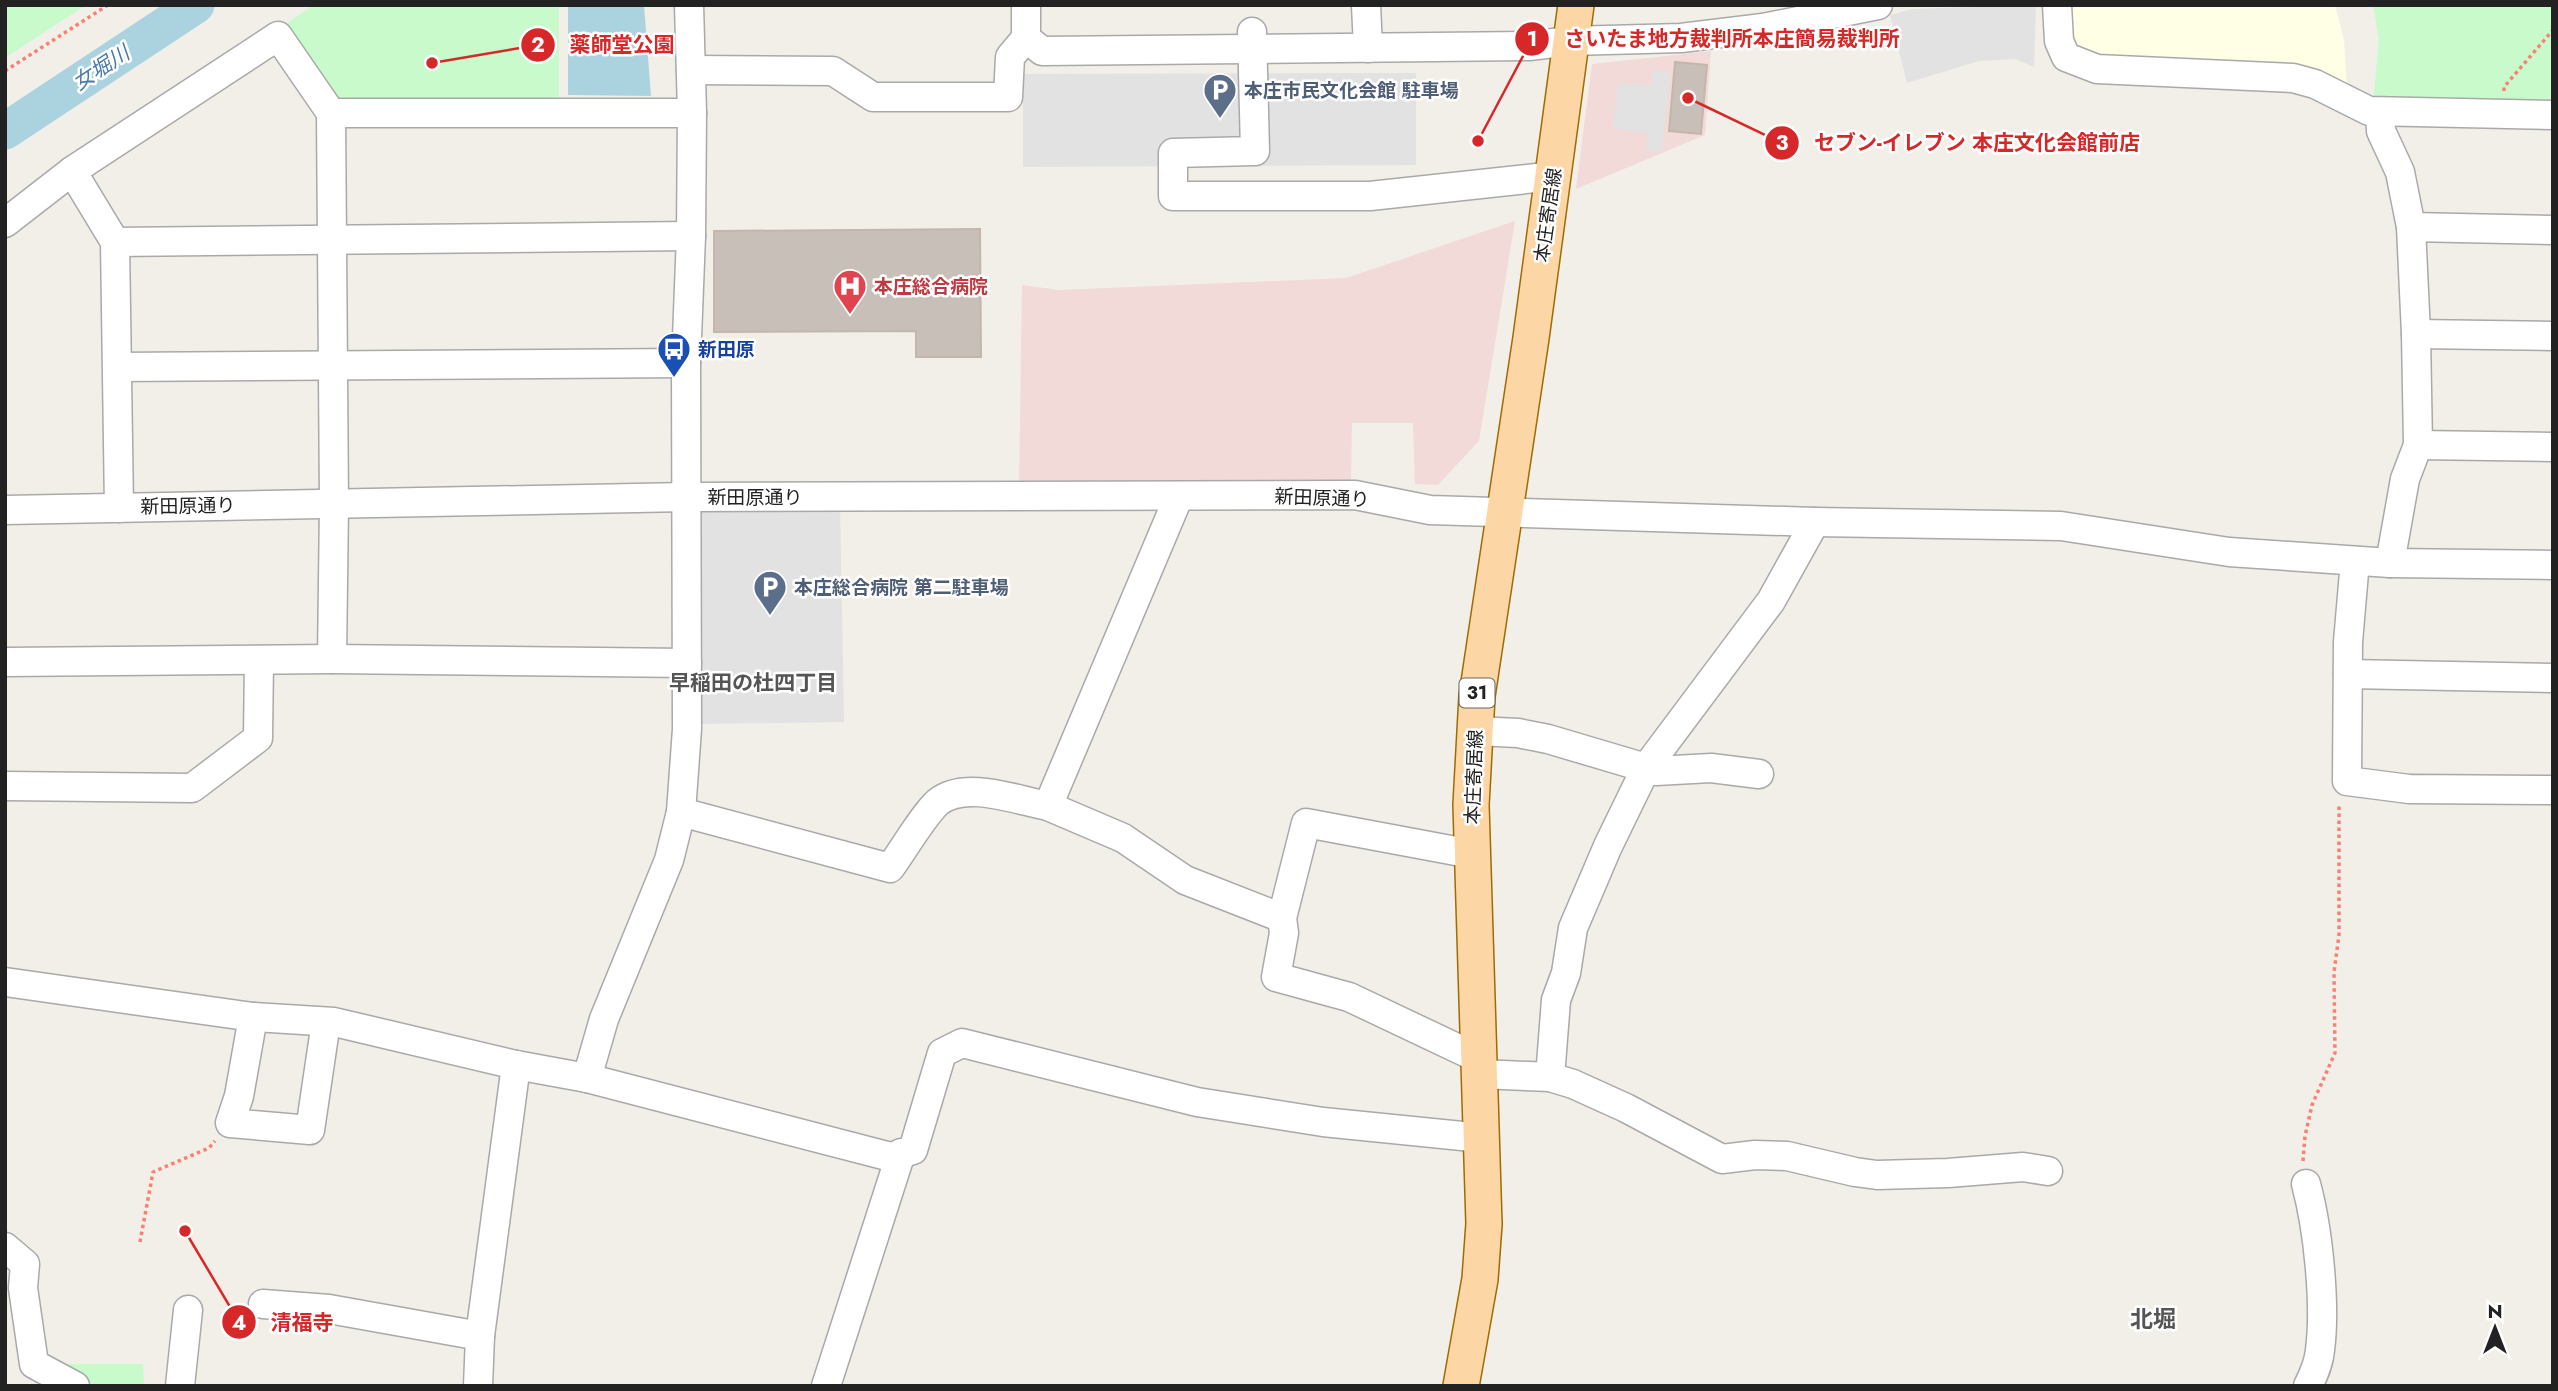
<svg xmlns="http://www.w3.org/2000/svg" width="2558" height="1391" viewBox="0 0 2558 1391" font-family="Jost,'Noto Sans JP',sans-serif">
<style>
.commercial{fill:#f2dad9}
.education{fill:#ffffe5}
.park{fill:#c8facc}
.parking{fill:#e2e2e2}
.water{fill:#aad3df}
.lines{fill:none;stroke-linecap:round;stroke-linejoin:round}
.river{stroke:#aad3df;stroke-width:37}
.building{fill:#c7bfb8;stroke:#c4b6ab;stroke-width:2}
.minor-casing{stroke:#a9a9a9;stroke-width:31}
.major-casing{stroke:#a06b00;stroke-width:38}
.path{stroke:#fa8072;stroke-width:3.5;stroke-dasharray:3.5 3.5;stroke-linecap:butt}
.minor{stroke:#fff;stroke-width:28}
.major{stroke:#fcd6a4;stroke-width:35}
.labels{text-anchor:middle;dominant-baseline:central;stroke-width:5;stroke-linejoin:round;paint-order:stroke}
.shield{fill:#fff;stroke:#646464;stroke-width:2}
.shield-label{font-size:18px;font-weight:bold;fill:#222}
.service-label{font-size:19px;font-weight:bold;fill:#4e5e75;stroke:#fff;text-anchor:start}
.street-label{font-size:19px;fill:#222;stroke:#fff}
.health-label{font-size:19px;font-weight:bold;fill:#be3a42;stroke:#fff;text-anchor:start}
.transit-label{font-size:19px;font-weight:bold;fill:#164399;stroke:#fff;text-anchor:start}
.water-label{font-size:21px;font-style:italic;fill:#4a7aab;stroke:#fff}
.neighbourhood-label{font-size:21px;font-weight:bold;fill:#555;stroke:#fff}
.quarter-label{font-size:23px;font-weight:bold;fill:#555;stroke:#fff}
.leader{fill:none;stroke:#d62828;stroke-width:2.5}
.callout-dot{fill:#d62828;stroke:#fff;stroke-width:2.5}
.mark-label{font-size:21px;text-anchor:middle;font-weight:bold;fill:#fff}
.callout-label{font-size:21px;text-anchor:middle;font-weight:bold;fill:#d62828;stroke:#fff;stroke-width:5;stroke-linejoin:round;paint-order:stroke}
</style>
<rect width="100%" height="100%" fill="#f2efe9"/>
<g class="commercial">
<path d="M1711 51 1705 135 1576 189 1592 64Z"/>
<path d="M1515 221 1479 441 1438 485 1415 484 1413 423H1352L1351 483 1019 485 1022 285 1059 290 1346 278Z"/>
</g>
<path class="education" d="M2064 5H2335L2344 40 2347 89 2091 59 2073 50Z"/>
<g class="park">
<path d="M5 5H86L5 58Z"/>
<path d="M314 5H559V98L330 101 281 27Z"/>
<path d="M2373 5H2553V105L2373 101 2379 40Z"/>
<path d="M54 1364H143L144 1386H96Z"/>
</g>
<g class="parking">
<path d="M2036 5 2034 67 2015 59 1979 61 1907 83 1890 15 1913 9Z"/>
<path d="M1653 70 1670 72 1662 151 1646 150 1648 133 1613 129 1618 83 1652 86Z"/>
<path d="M1416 73V165L1023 167V74Z"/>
<path d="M712 503H840L844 722 699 724V512Z"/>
</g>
<path class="water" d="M568 5H644L651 96 568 95Z"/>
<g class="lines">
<path class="river" d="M5 131 196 5"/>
</g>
<g class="building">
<path d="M1675 62 1707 65 1701 134 1669 131Z"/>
<path d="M980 229 981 357H916V331L714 332V231Z"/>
</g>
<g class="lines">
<defs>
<g id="minor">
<path d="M1366 5 1368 48"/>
<path d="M2057 5 2059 41 2066 57 2097 69 2293 78 2315 84 2369 111 2553 115"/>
<path d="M1252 32 1255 151 1173 153V196H1370L1554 176"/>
<path d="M1026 38 1042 51 1529 46 1570 41 1681 38 1763 28 1878 5"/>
<path d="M691 70 833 71 873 97H1008L1010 57 1026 38V5"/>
<path d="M2380 112 2381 131 2400 172 2411 227 2416 334 2418 445 2405 479 2390 563"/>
<path d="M72 171 115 242 119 508"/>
<path d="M5 223 72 171 278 36 331 113"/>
<path d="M2411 227 2553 230"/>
<path d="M115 242 691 236"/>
<path d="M2416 334 2553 336"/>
<path d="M118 367 686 363"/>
<path d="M2418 445 2553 447"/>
<path d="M5 510 687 497 1355 495 1430 510 1815 522 2061 526 2229 552 2390 563 2553 565"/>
<path d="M2355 561 2348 642 2347 781 2409 789 2553 790"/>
<path d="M332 659 334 504 331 113H692"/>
<path d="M5 662 332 659 687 663"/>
<path d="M2348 674 2553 678"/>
<path d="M1476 731 1518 733 1548 739 1656 771 1711 768 1759 774"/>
<path d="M5 786 192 788 258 738 259 660"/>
<path d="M1048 806 1123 838 1185 880 1282 918 1306 823 1472 854"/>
<path d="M681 812 890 868C902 852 924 814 938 802 965 780 1016 800 1048 806L1179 496"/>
<path d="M1282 918 1284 933 1276 977 1349 997 1480 1059"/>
<path d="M5 982 253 1017 334 1022 516 1065 587 1078 891 1157 913 1150 942 1053 962 1043 1197 1102 1323 1122 1482 1138"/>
<path d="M253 1017 239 1096 230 1123 310 1130 326 1022"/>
<path d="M1480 1074 1550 1077 1573 1084 1626 1108 1722 1159 1755 1155 1787 1156 1855 1172 1877 1175 1948 1173 2023 1167 2048 1171"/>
<path d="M1550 1077 1556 1000 1566 973 1573 928 1608 846 1646 768 1771 601 1815 522"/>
<path d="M587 1078 604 1019 669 860 681 812 687 729 686 363 691 236 692 113 689 5"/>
<path d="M2306 1184C2318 1228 2326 1304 2320 1350 2319 1363 2314 1374 2308 1386"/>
<path d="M5 1247 25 1264 23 1288 34 1364 75 1386"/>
<path d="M263 1304 329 1309 480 1336"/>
<path d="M180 1386 188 1310"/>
<path d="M478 1386 480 1336 516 1065"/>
<path d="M826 1386 901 1153"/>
</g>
<path id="major" d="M1461 1386 1480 1279 1484 1224 1471 805 1477 696 1531 338 1576 5"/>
</defs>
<use href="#minor" class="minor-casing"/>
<use href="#major" class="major-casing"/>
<g class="path">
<path d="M5 71 108 5"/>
<path d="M2504 91V87L2553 30"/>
<path d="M2303 1161 2305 1136 2312 1105 2335 1053 2334 972 2339 935V804"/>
<path d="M140 1242 153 1172 209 1148 215 1141"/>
</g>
<use href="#minor" class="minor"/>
<use href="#major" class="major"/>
</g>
<defs>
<symbol id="parking-pin" viewBox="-11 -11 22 30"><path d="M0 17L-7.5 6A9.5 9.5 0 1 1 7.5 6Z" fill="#5c6f8a" stroke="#fff"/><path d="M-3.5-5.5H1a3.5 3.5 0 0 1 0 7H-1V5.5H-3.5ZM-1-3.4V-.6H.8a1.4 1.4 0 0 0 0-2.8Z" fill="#fff"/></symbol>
<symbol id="hospital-pin" viewBox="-11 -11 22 30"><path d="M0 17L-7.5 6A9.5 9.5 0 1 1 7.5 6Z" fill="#e0444e" stroke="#fff"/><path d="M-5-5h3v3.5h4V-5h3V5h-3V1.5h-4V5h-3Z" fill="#fff"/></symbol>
<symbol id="bus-pin" viewBox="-11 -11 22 30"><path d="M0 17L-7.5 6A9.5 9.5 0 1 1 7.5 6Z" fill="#1a4fb4" stroke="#fff"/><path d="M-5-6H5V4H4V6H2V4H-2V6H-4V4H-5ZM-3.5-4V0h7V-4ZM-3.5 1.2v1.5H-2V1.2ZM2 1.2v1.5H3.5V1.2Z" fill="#fff"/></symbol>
</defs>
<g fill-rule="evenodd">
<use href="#parking-pin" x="1201" y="71" width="38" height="52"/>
<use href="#hospital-pin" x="831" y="267" width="38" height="52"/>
<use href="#bus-pin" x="655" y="330" width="38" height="52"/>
<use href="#parking-pin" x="751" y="568" width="38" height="52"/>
</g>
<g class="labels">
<rect class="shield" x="1459.5" y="678.5" width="35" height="29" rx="5"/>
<g class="shield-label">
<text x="1477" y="693">31</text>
</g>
<g class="service-label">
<text x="1244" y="90">本庄市民文化会館 駐車場</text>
<text x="794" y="587">本庄総合病院 第二駐車場</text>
</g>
<g class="street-label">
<text transform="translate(1548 215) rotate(-82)">本庄寄居線</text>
<text x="755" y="497">新田原通り</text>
<text transform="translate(1322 498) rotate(2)">新田原通り</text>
<text transform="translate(188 506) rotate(-1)">新田原通り</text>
<text transform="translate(1474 777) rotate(-88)">本庄寄居線</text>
</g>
<g class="health-label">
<text x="874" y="286">本庄総合病院</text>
</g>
<g class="transit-label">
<text x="698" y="349">新田原</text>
</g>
<g class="water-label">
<text transform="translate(101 68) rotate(-33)">女堀川</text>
</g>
<g class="neighbourhood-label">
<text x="753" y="683">早稲田の杜四丁目</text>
</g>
<g class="quarter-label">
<text x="2153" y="1319">北堀</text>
</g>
</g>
<path class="leader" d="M1478 141L1532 39M432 63L538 45M1688 98L1782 143M185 1231L239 1322"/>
<g class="callout-dot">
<circle cx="1478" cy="141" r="7"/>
<circle cx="432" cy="63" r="7"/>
<circle cx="1688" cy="98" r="7"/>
<circle cx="185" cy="1231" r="7"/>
<circle cx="1532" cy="39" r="18"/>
<circle cx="538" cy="45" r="18"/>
<circle cx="1782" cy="143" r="18"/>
<circle cx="239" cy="1322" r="18"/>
</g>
<g class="mark-label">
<text x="1532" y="46">1</text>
<text x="538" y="52">2</text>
<text x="1782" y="150">3</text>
<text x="239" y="1330">4</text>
</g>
<g class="callout-label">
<text x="1732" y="46">さいたま地方裁判所本庄簡易裁判所</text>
<text x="622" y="52">薬師堂公園</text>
<text x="1977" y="150">セブン-イレブン 本庄文化会館前店</text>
<text x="302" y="1330">清福寺</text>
</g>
<rect width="2558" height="1391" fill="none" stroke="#222222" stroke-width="14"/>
<g transform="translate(2495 1328)" stroke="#ffffff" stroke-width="5" paint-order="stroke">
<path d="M0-5L12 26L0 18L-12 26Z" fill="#222222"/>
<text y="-10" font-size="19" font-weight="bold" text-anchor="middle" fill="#222222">N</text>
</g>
</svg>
